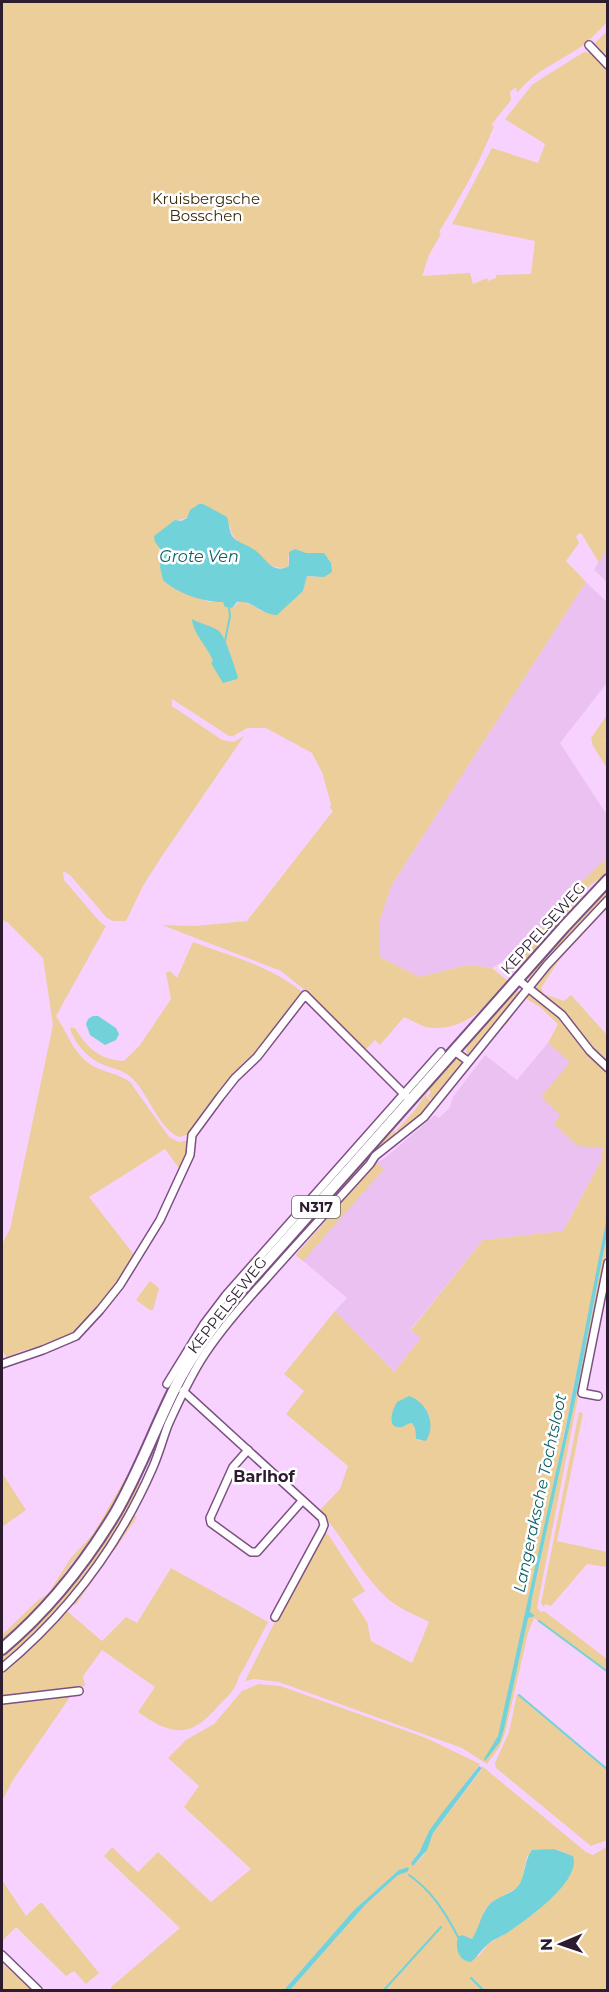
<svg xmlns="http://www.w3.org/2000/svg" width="609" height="1992" viewBox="0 0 609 1992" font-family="Montserrat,sans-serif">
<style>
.built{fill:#ebc1f1}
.green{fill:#ebce99;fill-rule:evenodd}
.water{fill:#71d2da}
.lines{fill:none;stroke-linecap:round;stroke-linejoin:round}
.stream{stroke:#71d2da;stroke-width:2}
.street-casing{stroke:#7c5182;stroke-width:10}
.primary-casing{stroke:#7c5182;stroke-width:14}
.street{stroke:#fff;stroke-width:7}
.primary{stroke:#fff;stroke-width:10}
.labels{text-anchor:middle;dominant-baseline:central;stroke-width:5;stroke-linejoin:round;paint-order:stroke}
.shield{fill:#fff;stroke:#6c606e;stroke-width:1.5}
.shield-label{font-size:14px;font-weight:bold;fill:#2d1c30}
.park-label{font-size:15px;fill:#3b2c0f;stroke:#fff}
.street-label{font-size:15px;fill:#2d1c30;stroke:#fff}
.water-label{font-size:16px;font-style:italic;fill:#0c6167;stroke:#fff}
.neighbourhood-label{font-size:16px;font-weight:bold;fill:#2d1c30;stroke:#fff}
</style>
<rect width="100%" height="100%" fill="#f8d2fe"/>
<g class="built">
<path d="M607 548V582L594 570Z"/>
<path d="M586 582 607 602V683L560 743 607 815V858L581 882 512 963 506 959 492 968 468 965 419 977 380 957V920L391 886Z"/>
<path d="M548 1043 571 1062 561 1115 554 1124 603 1148 601 1161 563 1231 483 1240 411 1329 421 1338 394 1372 335 1311 347 1298 296 1255 376 1163 385 1158 435 1115 439 1118 450 1107 453 1097 485 1055 517 1080Z"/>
</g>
<g class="green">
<path d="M2 2H608L607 22C598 31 590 41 579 48 555 64 536 70 517 93L516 87 510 92 511 100 491 125 494 126C479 164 460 198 439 232L441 234 429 255 422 276 470 273 473 284 487 278 488 281 496 278V275L531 274 535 241 452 224 492 148 538 163 545 144 505 119 533 84 584 52 591 53 608 69 607 548 599 563 581 533 576 536 579 543 566 561 586 582 391 886 380 920V957L419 977 468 965 492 968 508 981C488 1005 468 1028 435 1028 426 1029 413 1021 404 1017L380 1045 375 1040 365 1050 317 1000 281 971 162 925 195 926 247 921 333 811 330 808 331 804 322 772 312 753 266 728H247L233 736H229L172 699V706L222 740 234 742 244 736 160 859 143 886 126 921H113L107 918 70 875 63 871 64 880 100 922 106 926 56 1016C69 1035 73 1055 95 1067 107 1073 119 1074 130 1082L169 1137 179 1142 190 1140 188 1154 181 1171 165 1149 89 1197 135 1256C112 1292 87 1334 43 1348 37 1349 30 1348 25 1350 19 1351 13 1355 7 1358L2 1350V1244L10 1229 53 1025 43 958 7 922 2 920ZM203 504C211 509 220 514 226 520 231 525 230 532 234 537 243 548 276 575 289 566L288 556 316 577 307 576 303 591 261 611 254 606 241 601 232 608 223 602H209L178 590 160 561 159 546 175 520C187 521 194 511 203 504Z"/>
<path d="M607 31V53L604 56 594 44Z"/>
<path d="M607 715V737L605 740 607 743V768L593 746 591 738Z"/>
<path d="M607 858V873L588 887 574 908 517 972 513 967 512 963 581 882Z"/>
<path d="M607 888V897L547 960 530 983 528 982 530 972 577 918Z"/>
<path d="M607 903V908L559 960 541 988 544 994 564 1001 571 995 607 1035V1061L589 1044 570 1020 537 992 535 986 544 972Z"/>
<path d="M193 942C230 956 271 966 302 992L249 1062 190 1134 179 1137C159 1129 149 1095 133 1079 125 1071 115 1069 104 1065 89 1059 74 1044 70 1028H75C87 1048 100 1060 124 1061L140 1045 171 999 166 973 170 971 177 978Z"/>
<path d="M515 991H520L521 994 471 1056H469L466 1052 468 1042Z"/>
<path d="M527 995C562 1002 581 1053 607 1074L608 1217 528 1612 531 1614 530 1610 532 1598 575 1401 607 1234V1248L537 1608 541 1612 544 1611 607 1659V1672L534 1618 528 1633 505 1733 500 1746 487 1764 462 1748 279 1682 254 1679 245 1681 311 1550 322 1534H328L365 1591 352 1599 367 1622 371 1641 412 1663 429 1622C416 1615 399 1609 388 1599 360 1574 345 1538 319 1511L340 1489 348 1466 286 1414 304 1391 284 1374 335 1311 394 1372 421 1338 411 1330 483 1240 563 1231 601 1161 603 1148 577 1146 554 1124 560 1115 541 1097 570 1062 548 1043 558 1024 540 1007 525 998 506 1025 505 1023ZM425 1407 430 1418 420 1441 416 1439 415 1428 412 1423H407Z"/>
<path d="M454 1060H459L463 1065 459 1070 455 1071 435 1096 433 1101 428 1096 431 1092 428 1089Z"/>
<path d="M427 1092 426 1096 432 1102 416 1119 398 1134 397 1130 415 1110Z"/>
<path d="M395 1130 396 1136 374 1152 367 1162 319 1217 317 1215C341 1186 366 1155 395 1130Z"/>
<path d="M376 1163 384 1169 303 1261 296 1255Z"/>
<path d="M315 1217 317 1219 280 1258 191 1370 228 1316Z"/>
<path d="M150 1281 159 1288 153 1310H150L136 1300Z"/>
<path d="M579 1412 583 1413 557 1541 607 1552V1567L587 1564 551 1606 545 1604 544 1607 541 1603 543 1593Z"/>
<path d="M2 1473 26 1510 2 1527Z"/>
<path d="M128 1474 130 1477 112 1510 89 1545 71 1564 52 1593 50 1591 70 1559 93 1534Z"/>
<path d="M137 1480 143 1484 116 1533 64 1604 61 1605 62 1607 39 1631 2 1665V1653L56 1601 58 1602 60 1601 58 1599 84 1573Z"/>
<path d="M133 1514 137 1517 114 1551 111 1548Z"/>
<path d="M171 1568 268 1622 243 1670C238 1676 238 1681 235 1687 231 1694 224 1700 219 1705 191 1739 172 1736 138 1712L155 1687 102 1650 83 1676 85 1686 12 1698 2 1696V1670L92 1577 94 1578 76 1605 72 1604 67 1611 102 1641 126 1617 137 1623Z"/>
<path d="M48 1594 50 1596 27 1620 2 1643V1635L38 1600Z"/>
<path d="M259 1684 280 1686 300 1693 426 1738 480 1764 429 1831 423 1846 411 1863 413 1866 424 1855 433 1833 482 1769V1766L586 1852 593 1855 607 1847V1990H290L366 1904 398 1875 409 1869 408 1867 399 1870 354 1910 284 1990H111V1987L180 1928 104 1856 112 1847 138 1872 158 1852 211 1902 251 1869 184 1807 199 1786 168 1758 186 1740 214 1724 242 1691ZM554 1849 573 1856 560 1889 536 1912 508 1932 488 1944 478 1957 466 1938 472 1939 479 1928 484 1911 492 1902 517 1888 522 1880 527 1856Z"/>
<path d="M72 1694 13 1780 2 1801V1702Z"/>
<path d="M517 1694 607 1770V1840L591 1846 496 1768 495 1763 509 1732Z"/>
<path d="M2 1880 26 1916 40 1903H42L99 1973 86 1984 74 1971 66 1976 16 1927 2 1941Z"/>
<path d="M2 1962 31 1990H2Z"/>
</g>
<g class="water">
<path d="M199 504H203L227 517C229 523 229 530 232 536 237 543 246 544 253 549 265 556 272 576 289 566V552L295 549 306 553H324L331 563 332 572 324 577 307 576 303 591 277 615C260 614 253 600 237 602L232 608 225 607 223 602C203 602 178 594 163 580L160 567 161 550 155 542 154 536 175 520 181 521 187 518 190 510Z"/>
<path d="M192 619C201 624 210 625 219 631 226 637 234 666 238 677L237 679 223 683 211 663 213 661C208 647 193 634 192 619Z"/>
<path d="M93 1016H98L116 1028 119 1034 116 1040 105 1045 90 1035 86 1024 88 1019Z"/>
<path d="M607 1217V1234L575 1401 532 1598 530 1612 535 1616 528 1618 504 1729 500 1742 485 1761 484 1759 498 1736 565 1431Z"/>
<path d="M409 1396C427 1402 437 1424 426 1441L416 1439 415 1428 412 1423C408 1423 405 1426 402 1427 385 1430 393 1408 397 1402Z"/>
<path d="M479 1766 482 1768 433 1833 427 1850 413 1866 412 1865 411 1863 420 1851 429 1831 442 1813Z"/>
<path d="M554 1849 573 1856C582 1881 525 1921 507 1933 500 1937 492 1940 487 1945 481 1950 477 1957 471 1962 458 1961 455 1948 458 1937L462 1935 472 1939C480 1927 481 1911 492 1902 500 1896 514 1893 519 1885 526 1874 524 1860 532 1850Z"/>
<path d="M408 1867 409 1869 407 1872 398 1875 366 1904 290 1990H284L354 1910 399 1870Z"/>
</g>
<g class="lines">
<g class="stream">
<path d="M225 641 230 616 229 608"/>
<path d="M539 1621 608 1672"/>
<path d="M519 1695 608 1770"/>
<path d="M409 1875C432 1891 445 1912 458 1937"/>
<path d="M471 1978 483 1990"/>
<path d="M384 1990 441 1927"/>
</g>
<defs>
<g id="street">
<path d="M589 45 608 65"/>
<path d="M517 979 562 1015 590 1051 608 1068"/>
<path d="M454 1051 468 1061"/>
<path d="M2 1364 43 1350 76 1336 100 1310 120 1285 160 1220 190 1155 192 1135 220 1097 235 1078 257 1057 305 995 410 1100"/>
<path d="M167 1384 204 1324 226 1295 441 1052"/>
<path d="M183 1391 322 1518 324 1525 322 1530 275 1617"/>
<path d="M598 1396 582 1393 608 1263"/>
<path d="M248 1450 233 1467 210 1518 211 1523 251 1552H257L302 1501"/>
<path d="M2 1668C67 1614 119 1545 153 1467 159 1453 163 1438 168 1425 177 1405 190 1378 201 1360 219 1331 243 1304 266 1279 300 1240 335 1203 370 1164L375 1156 424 1117 547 965 608 900"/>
<path d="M2 1700 79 1691"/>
<path d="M2 1955 38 1990"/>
</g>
<path id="primary" d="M2 1649C47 1611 86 1562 116 1512 139 1472 155 1428 175 1388 191 1356 213 1328 233 1300L564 927 608 880"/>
</defs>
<use href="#street" class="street-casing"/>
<use href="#primary" class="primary-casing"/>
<use href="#street" class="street"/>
<use href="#primary" class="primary"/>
</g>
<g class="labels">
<rect class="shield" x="292" y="1196" width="48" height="22" rx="4.5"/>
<g class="shield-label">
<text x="316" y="1207">N317</text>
</g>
<g class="park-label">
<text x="206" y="198">Kruisbergsche<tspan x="206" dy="17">Bosschen</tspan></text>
</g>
<g class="street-label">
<text transform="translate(543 928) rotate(-48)">KEPPELSEWEG</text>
<text transform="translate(227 1305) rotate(-52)">KEPPELSEWEG</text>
</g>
<g class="water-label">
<text x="199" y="556">Grote Ven</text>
<text transform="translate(540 1493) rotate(-78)">Langeraksche Tochtsloot</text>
</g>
<g class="neighbourhood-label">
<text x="264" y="1476">Barlhof</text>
</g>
</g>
<rect width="609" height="1992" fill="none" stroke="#2d1c30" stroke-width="6"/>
<g transform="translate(561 1944) rotate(268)" stroke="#ffffff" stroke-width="4.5" paint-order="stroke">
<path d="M0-4.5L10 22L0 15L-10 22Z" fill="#2d1c30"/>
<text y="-9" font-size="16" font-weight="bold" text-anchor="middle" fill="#2d1c30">N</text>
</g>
</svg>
